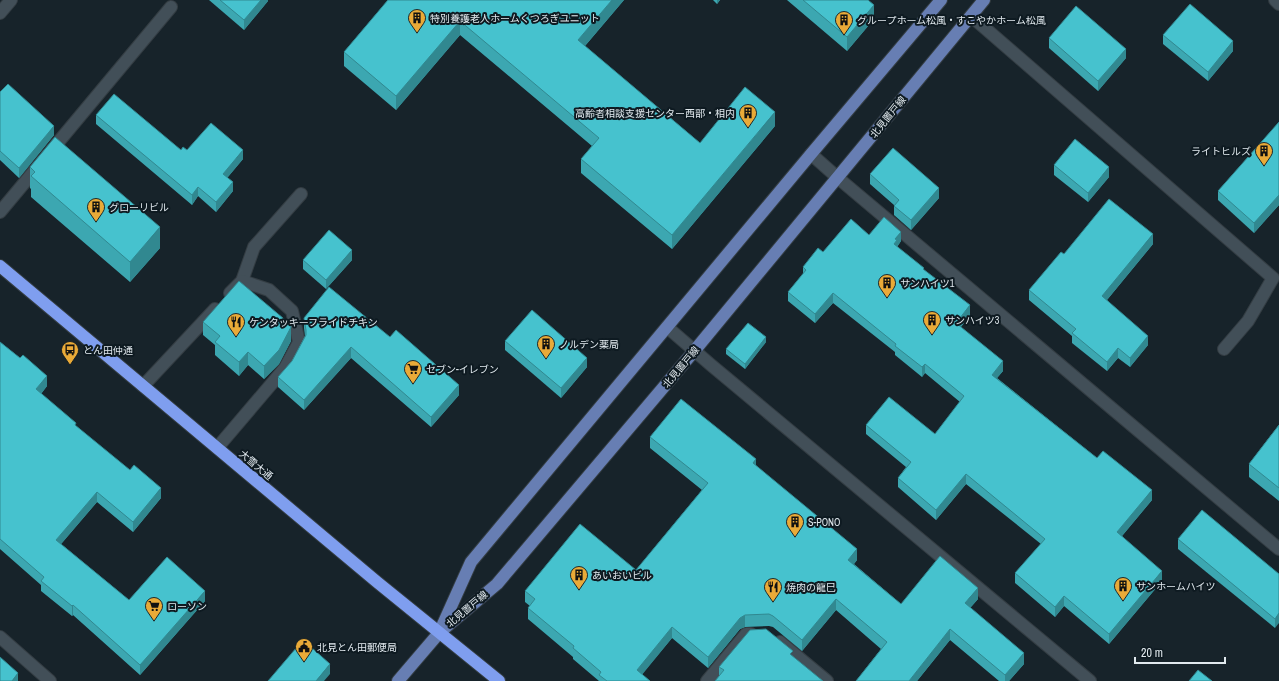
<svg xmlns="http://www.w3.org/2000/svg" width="1279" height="681" viewBox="0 0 1279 681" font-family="'Archivo Narrow','Noto Sans JP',sans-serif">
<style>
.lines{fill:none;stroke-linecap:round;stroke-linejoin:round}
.lane-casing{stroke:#343d43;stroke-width:14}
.street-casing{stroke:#343d43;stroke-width:14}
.primary-casing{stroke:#343d43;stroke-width:14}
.highway-casing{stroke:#343d43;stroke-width:14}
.lane{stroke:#424f58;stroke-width:12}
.street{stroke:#424f58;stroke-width:12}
.primary{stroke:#677eb3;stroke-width:12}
.highway{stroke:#7f9eef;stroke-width:12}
.wall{fill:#3ca7b1}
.shaded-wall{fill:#318890}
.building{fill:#46c2ce;stroke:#318890}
.labels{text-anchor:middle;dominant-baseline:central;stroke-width:4;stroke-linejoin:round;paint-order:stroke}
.poi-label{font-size:10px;fill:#e1e9ee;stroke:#0e1a21;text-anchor:start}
.street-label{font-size:10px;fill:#e1e9ee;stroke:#0e1a21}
</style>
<rect width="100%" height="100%" fill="#17232a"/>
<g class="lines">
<defs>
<g id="lane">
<path d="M0 13 11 0"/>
<path d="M971 16 1273 278 1248 321 1224 349"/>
<path d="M0 212 171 7"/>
<path d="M230 293 242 281 254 247 301 194"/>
<path d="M143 386 215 309"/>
<path d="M217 448 285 368 299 342 292 311 269 290 242 281"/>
<path d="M780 642 827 681"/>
<path d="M707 681 746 634H751"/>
</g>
<g id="street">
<path d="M1275 0 1279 4"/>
<path d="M811 154 838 178 1279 549"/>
<path d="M667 327 711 365 1090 681"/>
<path d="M0 637 50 681"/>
</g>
<g id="primary">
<path d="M440 631 471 562 811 154 941 0"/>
<path d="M398 681 439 633 497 584 695 350 984 0"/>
</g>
<path id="highway" d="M0 266 377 582 499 681"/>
</defs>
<use href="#lane" class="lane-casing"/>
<use href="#street" class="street-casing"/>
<use href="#primary" class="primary-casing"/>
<use href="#highway" class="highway-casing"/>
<use href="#lane" class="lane"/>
<use href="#street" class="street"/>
<use href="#primary" class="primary"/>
<use href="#highway" class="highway"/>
</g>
<g class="wall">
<path d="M209 0H268V1L244 30Z"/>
<path d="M388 0H624L585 46 700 143 775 126 672 249 581 173V159L592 146 460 35 396 110 344 66V52Z"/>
<path d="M713 0H720L717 4Z"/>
<path d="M787 0H868L874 19 847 51Z"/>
<path d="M1163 35 1233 51 1208 81 1163 44Z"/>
<path d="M1049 38 1126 58 1098 91 1049 48Z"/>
<path d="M0 92 54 135 19 178 0 160Z"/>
<path d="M96 115 181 150H187L243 159 227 178 233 191 216 212 198 196 192 205 96 124Z"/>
<path d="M1279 122V205L1254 233 1218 200V191Z"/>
<path d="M1054 165 1109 177 1088 202 1054 175Z"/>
<path d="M30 167 160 248 130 282 31 197V189L30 188Z"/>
<path d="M870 174 939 198 911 230 894 215V205L870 184Z"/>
<path d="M869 235 901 241 897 247 924 270 970 315 961 327 1003 371 997 378 1097 458 1152 500 1122 536 1162 581 1109 644 1064 606 1055 617 1015 583V573L1041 544 966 484 936 520 898 487V478L906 467 866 434V425L935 434 960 402 925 373 922 377 895 355V352L833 303 815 323 788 301V292L803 274V267L823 252Z"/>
<path d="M1153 244 1107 300 1148 345 1130 367 1118 358 1107 371 1072 343V336L1029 300V290L1064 254Z"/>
<path d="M303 260H352L326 289 303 269Z"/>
<path d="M304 318 459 395 431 427 351 358 304 410 278 387V377L292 361 305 336 304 328Z"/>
<path d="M203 322 291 341 279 364 264 379 248 365 239 376 215 355V345L203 335Z"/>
<path d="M505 341 587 367 561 398 505 350Z"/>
<path d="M0 342 20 358 47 386 41 394 76 426 161 498 133 532 97 502 61 544 129 600 205 601 140 675 73 615 72 616 41 591V585L0 549Z"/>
<path d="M766 342 745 369 726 354V349Z"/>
<path d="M1279 425V501L1249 477V464Z"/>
<path d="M650 437 756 466 857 560 854 564 901 604 978 599 970 608 1024 664 1009 681H999L950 640 917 681H856L881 649 836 610 802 651 773 627 769 626 745 627 740 629 708 668 672 638 642 674 650 681H599L573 659V657L528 619V608L530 606 525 602V591L636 570 702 490 650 448Z"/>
<path d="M1178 539 1279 574 1275 628 1178 549Z"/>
<path d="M793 656 719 676V667Z"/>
</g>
<g class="shaded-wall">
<path d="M261 0H268V1L244 30V20Z"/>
<path d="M612 0H624L578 54V40Z"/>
<path d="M717 0H720L717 4Z"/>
<path d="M874 5V19L847 51V37Z"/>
<path d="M460 21V35L396 110V96Z"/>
<path d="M1233 41V51L1208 81V72Z"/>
<path d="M1126 49V58L1098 91V81Z"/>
<path d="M775 112V126L672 249V235Z"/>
<path d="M54 126V135L19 178V168Z"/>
<path d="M243 150V159L223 183V174Z"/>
<path d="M1109 167V177L1088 202V193Z"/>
<path d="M233 182V191L216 212V202Z"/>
<path d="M198 187V196L192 205V195Z"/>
<path d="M939 188V198L911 230V220Z"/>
<path d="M1279 195V205L1254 233V223Z"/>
<path d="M160 227V248L130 282V262Z"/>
<path d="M901 232V241L897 247 894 244 895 239Z"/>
<path d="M1153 234V244L1102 306V296Z"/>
<path d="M352 250V260L326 289V280Z"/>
<path d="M833 293V303L815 323V314Z"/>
<path d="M970 305V315L956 332V323Z"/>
<path d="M291 327V341L279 364 264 379V366Z"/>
<path d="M1148 336V345L1130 367V358Z"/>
<path d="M766 337V342L745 369V364Z"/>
<path d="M351 347V358L304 410V400Z"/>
<path d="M1118 348V358L1107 371V362Z"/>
<path d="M248 352V365L239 376V362Z"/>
<path d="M587 358V367L561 398V388Z"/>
<path d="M1003 361V371L992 384V375Z"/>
<path d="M925 364V373L922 377V367Z"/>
<path d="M47 376V386L36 400V389Z"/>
<path d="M459 385V395L431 427V417Z"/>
<path d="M756 459V470L753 463Z"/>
<path d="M966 474V484L936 520V510Z"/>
<path d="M161 488V498L133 532V522Z"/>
<path d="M1152 490V500L1117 542V532Z"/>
<path d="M97 492V502L56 550V540Z"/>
<path d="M857 549V560L848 571V560Z"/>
<path d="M1162 571V581L1109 644V634Z"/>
<path d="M978 588V599L965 614V603Z"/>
<path d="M205 591V601L140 675V665Z"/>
<path d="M1064 596V606L1055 617V607Z"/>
<path d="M836 599V610L802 651V640Z"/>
<path d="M73 605V615L72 616V606Z"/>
<path d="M1279 613V623L1275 628V619Z"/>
<path d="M745 615V627L740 629 708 668V657L740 618Z"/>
<path d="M672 627V638L637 681V670Z"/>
<path d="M950 629V640L917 681H909Z"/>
<path d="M1024 653V664L1009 681H1005V675Z"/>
<path d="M330 664V674L324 681H316Z"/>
<path d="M18 673V681H12Z"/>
</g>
<g class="building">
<path d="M220 0H261L244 20Z"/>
<path d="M388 0H612L578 40 700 143 745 87 775 112 672 235 581 159 599 138 460 21 396 96 344 52Z"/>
<path d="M803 0H868L874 5 847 37Z"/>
<path d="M1190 4 1233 41 1208 72 1163 35Z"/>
<path d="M1076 6 1126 49 1098 81 1049 38Z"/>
<path d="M8 84 54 126 19 168 0 151V92Z"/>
<path d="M114 94 181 150 183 147 187 150 211 123 243 150 223 174 233 182 216 202 198 187 192 195 96 115Z"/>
<path d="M1279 122V195L1254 223 1218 191Z"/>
<path d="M55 137 160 227 130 262 31 176 35 172 30 167Z"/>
<path d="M1075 139 1109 167 1088 193 1054 165Z"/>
<path d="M893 148 939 188 911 220 894 206 899 200 870 174Z"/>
<path d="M1109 199 1153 234 1102 296 1148 336 1130 358 1118 348 1107 362 1072 333 1076 329 1029 290 1061 252 1064 254Z"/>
<path d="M884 217 901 232 895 239 897 240 894 244 924 268 923 269 970 305 956 323 1003 361 992 375 1097 458 1103 451 1152 490 1117 532 1162 571 1109 634 1064 596 1055 607 1015 573 1045 539 966 474 936 510 898 478 911 462 866 425 889 397 935 434 964 396 925 364 922 367 895 346 896 344 833 293 815 314 788 292 806 270 803 267 818 248 823 252 851 219 869 235Z"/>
<path d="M329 230 352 250 326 280 303 260Z"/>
<path d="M239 281 290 324 291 327 279 350 264 366 248 352 239 362 215 342 220 336 203 322Z"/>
<path d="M329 287 390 337 396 330 459 385 431 417 351 347 304 400 278 377 292 361 306 335V330L304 318Z"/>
<path d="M532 310 587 358 561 388 505 341Z"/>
<path d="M748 323 766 337 745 364 726 349Z"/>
<path d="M0 342 20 358 23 355 47 376 36 389 76 423 75 425 130 470 134 465 161 488 133 522 97 492 56 540 129 600 167 557 205 591 140 665 73 605 72 606 41 581 44 577 0 539Z"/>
<path d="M681 399 756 459 753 463 857 549 848 560 901 604 940 556 978 588 965 603 1024 653 1005 675 950 629 909 681H856L887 642 836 599 802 640 773 616 769 614 745 615 740 618 708 657 672 627 637 670 650 681H607L599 675 601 672 573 648 574 646 528 608 535 599 525 591 580 524 636 570 708 483 650 437Z"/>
<path d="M1279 425V488L1249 464Z"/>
<path d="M1202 510 1279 574V613L1275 619 1178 539Z"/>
<path d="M766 629 793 651 790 654 823 681H715L724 670 719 667 750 630Z"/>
<path d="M303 640 330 664 316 681H268Z"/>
<path d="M0 657 18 673 12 681H0Z"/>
<path d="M1198 670 1212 681H1189Z"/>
</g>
<defs>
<symbol id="building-pin" viewBox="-11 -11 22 30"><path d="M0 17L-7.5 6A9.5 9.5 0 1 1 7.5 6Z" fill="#e9aa38" stroke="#0e1a21"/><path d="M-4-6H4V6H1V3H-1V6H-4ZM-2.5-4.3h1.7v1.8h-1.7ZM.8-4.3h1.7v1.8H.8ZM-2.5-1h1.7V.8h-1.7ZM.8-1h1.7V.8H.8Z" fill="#111"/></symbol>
<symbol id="restaurant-pin" viewBox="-11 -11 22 30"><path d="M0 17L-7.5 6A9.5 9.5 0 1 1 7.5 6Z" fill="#e9aa38" stroke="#0e1a21"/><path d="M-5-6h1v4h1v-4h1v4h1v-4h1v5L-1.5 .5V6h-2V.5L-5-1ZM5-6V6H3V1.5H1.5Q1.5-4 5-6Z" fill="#111"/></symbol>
<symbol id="bus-pin" viewBox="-11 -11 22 30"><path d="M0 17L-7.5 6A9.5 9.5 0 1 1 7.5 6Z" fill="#e9aa38" stroke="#0e1a21"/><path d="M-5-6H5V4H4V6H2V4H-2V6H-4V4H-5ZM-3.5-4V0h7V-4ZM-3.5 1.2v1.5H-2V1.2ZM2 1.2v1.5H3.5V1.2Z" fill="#111"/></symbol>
<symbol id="supermarket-pin" viewBox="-11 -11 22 30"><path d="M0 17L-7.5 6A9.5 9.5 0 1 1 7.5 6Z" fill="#e9aa38" stroke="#0e1a21"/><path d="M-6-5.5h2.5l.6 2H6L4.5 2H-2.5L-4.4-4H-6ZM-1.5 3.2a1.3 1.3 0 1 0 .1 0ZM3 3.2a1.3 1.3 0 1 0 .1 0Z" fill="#111"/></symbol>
<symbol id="civic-pin" viewBox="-11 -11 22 30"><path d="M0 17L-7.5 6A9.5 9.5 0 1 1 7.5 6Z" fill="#e9aa38" stroke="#0e1a21"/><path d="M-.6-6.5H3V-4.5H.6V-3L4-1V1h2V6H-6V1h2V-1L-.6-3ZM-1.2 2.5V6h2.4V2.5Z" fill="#111"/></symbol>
</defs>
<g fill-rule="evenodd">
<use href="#building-pin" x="407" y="8" width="20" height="27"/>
<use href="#building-pin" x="834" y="10" width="20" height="27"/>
<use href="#building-pin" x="738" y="103" width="20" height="27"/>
<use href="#building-pin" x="1254" y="141" width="20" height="27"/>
<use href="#building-pin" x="86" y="197" width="20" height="27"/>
<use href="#building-pin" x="877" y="273" width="20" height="27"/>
<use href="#building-pin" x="922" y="310" width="20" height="27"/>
<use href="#restaurant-pin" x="226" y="312" width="20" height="27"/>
<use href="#building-pin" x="536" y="334" width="20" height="27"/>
<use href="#bus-pin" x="60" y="340" width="20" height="27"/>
<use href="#supermarket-pin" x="403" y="359" width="20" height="27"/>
<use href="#building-pin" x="785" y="512" width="20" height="27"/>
<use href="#building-pin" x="569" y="565" width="20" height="27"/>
<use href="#building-pin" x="1113" y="576" width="20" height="27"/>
<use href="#restaurant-pin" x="763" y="577" width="20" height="27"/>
<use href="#supermarket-pin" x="144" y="596" width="20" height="27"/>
<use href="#civic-pin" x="294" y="637" width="20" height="27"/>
</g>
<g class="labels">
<g class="poi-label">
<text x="430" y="18">特別養護老人ホームくつろぎユニット</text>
<text x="857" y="20">グループホーム松風・すこやかホーム松風</text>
<text x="735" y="113" text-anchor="end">高齢者相談支援センター西部・相内</text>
<text x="1251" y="151" text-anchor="end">ライトヒルズ</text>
<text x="109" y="207">グローリビル</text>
<text x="900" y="283">サンハイツ1</text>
<text x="945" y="320">サンハイツ3</text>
<text x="249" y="322">ケンタッキーフライドチキン</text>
<text x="559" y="344">ノルデン薬局</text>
<text x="83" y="350">とん田仲通</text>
<text x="426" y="369">セブン-イレブン</text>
<text x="808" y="522">S-PONO</text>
<text x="592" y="575">あいおいビル</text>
<text x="1136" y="586">サンホームハイツ</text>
<text x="786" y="587">焼肉の龍巳</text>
<text x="167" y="606">ローソン</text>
<text x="317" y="647">北見とん田郵便局</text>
</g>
<g class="street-label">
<text transform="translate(888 117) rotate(-51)">北見置戸線</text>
<text transform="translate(681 367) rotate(-50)">北見置戸線</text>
<text transform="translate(256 465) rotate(40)">大雪大通</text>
<text transform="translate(467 609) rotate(-40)">北見置戸線</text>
</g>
</g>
<path d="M1135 657v6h90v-6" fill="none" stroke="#e1e9ee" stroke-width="2"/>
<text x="1141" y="657" font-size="12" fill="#e1e9ee" stroke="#0e1a21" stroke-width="3" paint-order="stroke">20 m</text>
</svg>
